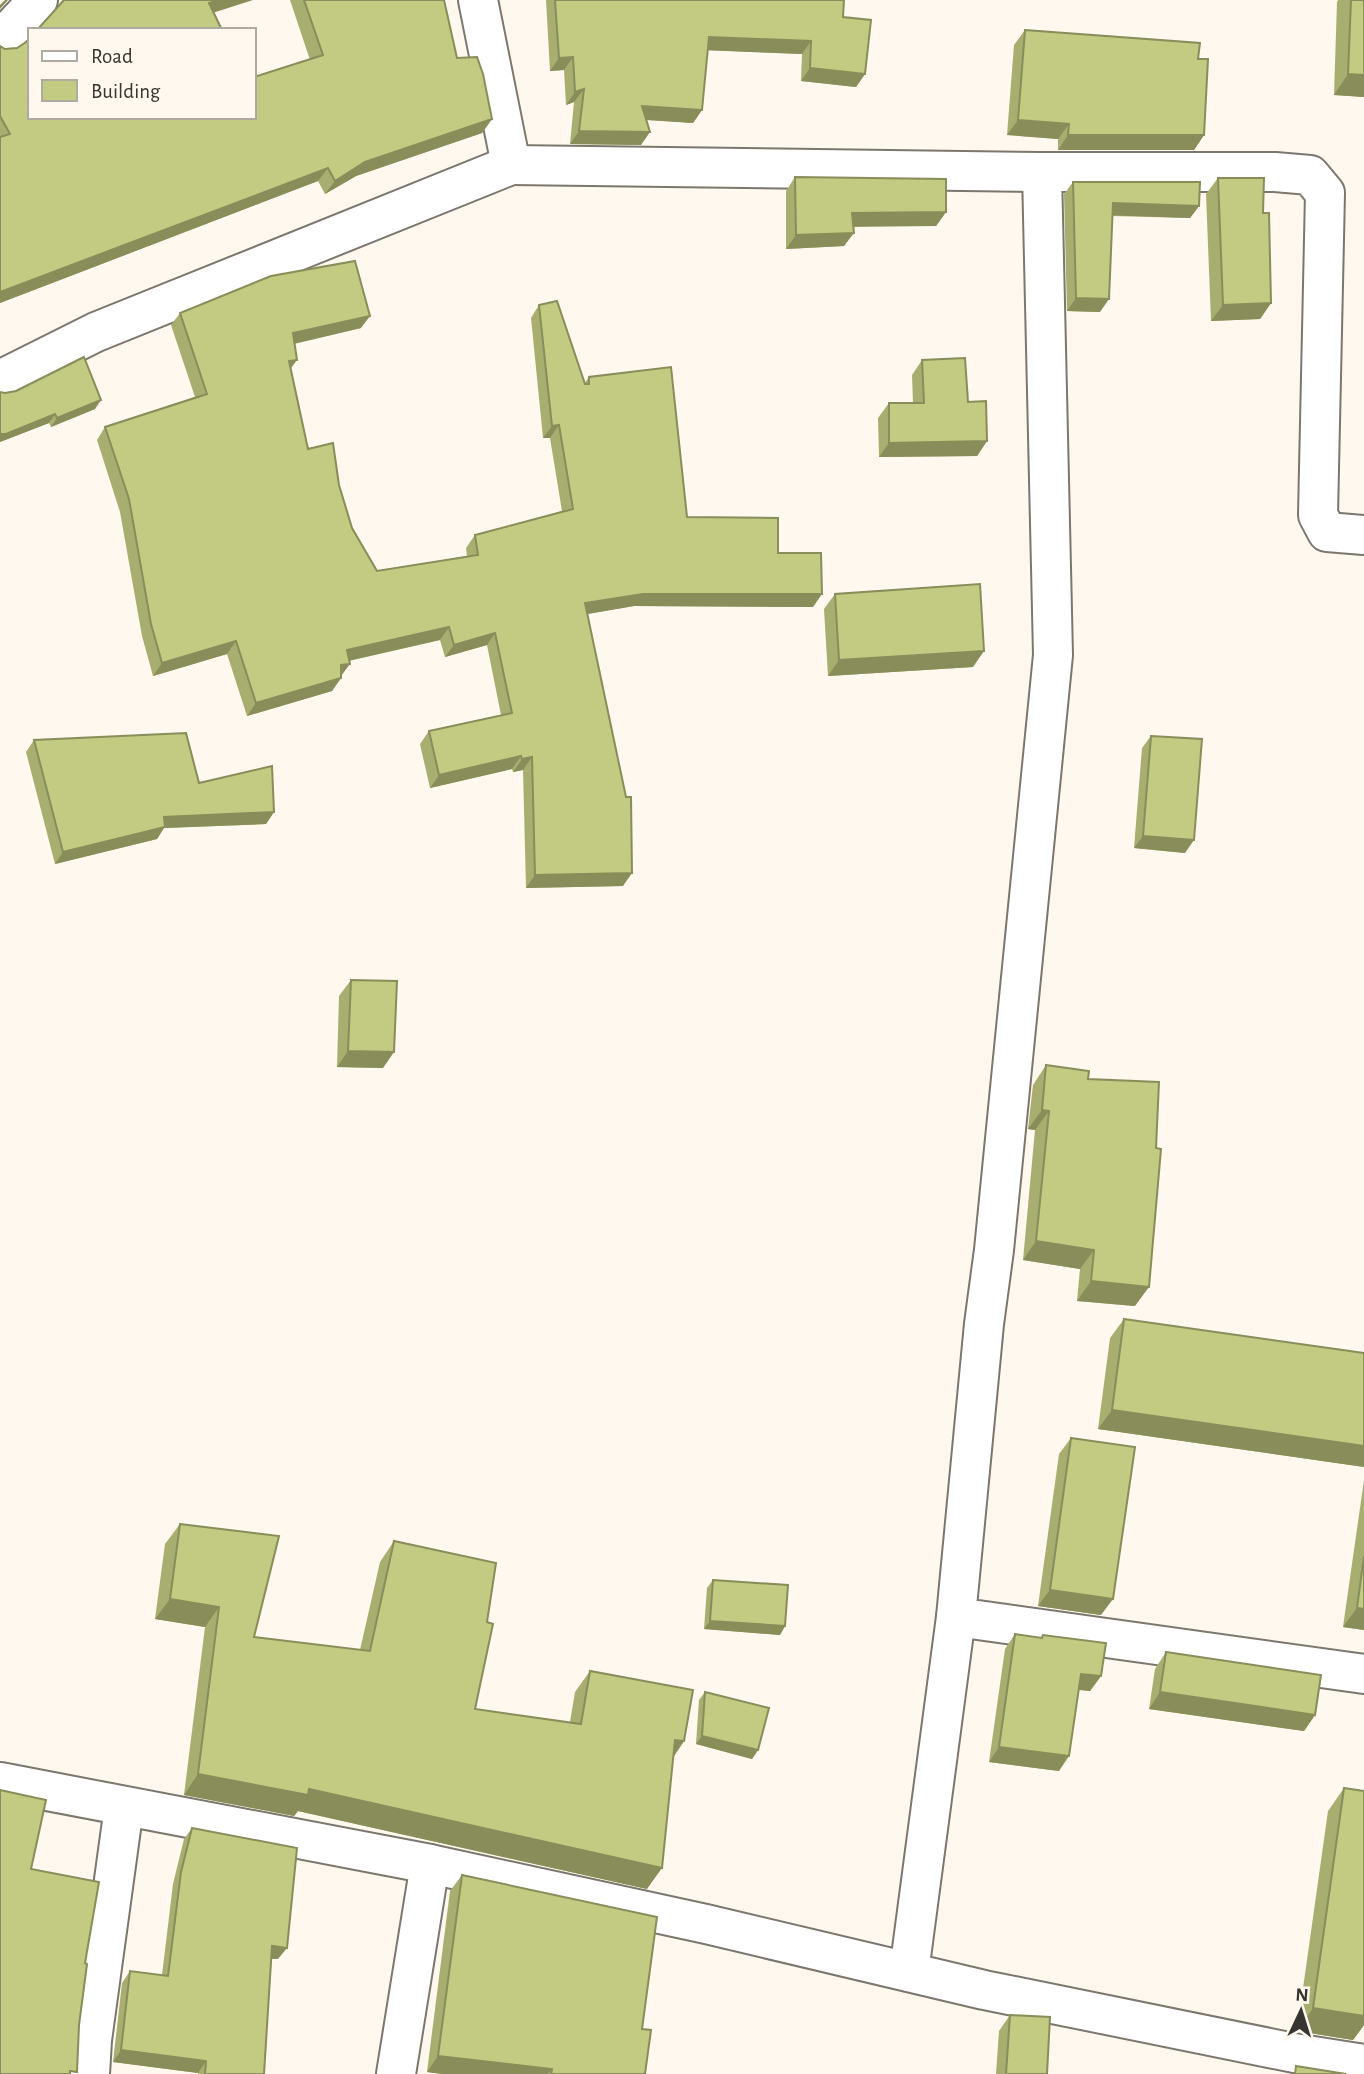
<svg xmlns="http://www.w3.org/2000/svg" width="1364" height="2074" viewBox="0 0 1364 2074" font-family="'Alegreya Sans',sans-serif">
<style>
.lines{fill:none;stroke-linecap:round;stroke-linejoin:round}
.street-casing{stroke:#7c776e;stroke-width:42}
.street{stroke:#fff;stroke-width:38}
.wall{fill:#a8ae6f}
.shaded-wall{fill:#888d5a}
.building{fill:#c3ca81;stroke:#888d5a;stroke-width:2}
</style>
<rect width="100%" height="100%" fill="#fef8ee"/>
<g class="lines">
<defs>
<g id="street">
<path d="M0 41 38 0"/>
<path d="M511 165 1042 172H1275L1310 175 1325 193 1318 515 1327 532 1364 535"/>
<path d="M1042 172 1053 655 994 1250 984 1324 956 1617 1364 1674"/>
<path d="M0 380 96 332 511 165 478 0"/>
<path d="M0 1782 430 1864 706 1924 984 1990 1294 2053 1364 2064"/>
<path d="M909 1972 956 1617"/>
<path d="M90 2074 92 2040 124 1807"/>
<path d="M396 2074 430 1864"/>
</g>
</defs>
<use href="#street" class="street-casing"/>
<use href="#street" class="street"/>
</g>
<g class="wall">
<path d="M290 0H444L457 58 492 119 482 133 356 176 325 194 318 181 0 303V46L5 49 254 117 310 60Z"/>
<path d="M546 0H844L843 17 865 74 856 87 801 81 802 54 708 50 702 110 693 123 646 120 641 145 570 144 574 102 566 105 564 70 550 71Z"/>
<path d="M1338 0H1364V97L1334 95 1337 2Z"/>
<path d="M1025 30 1198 59 1204 135 1194 150H1058V139L1007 135 1014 45Z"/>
<path d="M795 177 946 212 936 226H853L844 246 786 249V191Z"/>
<path d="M1218 178 1263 213 1271 303 1260 319 1211 321 1206 194Z"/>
<path d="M1073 182 1199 206 1190 218 1112 216 1100 312 1067 311 1064 194Z"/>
<path d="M539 305 584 384 589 377 687 517 778 553 813 607 634 606 587 614 623 886 526 888 523 770 513 772 512 769 430 788 420 744 429 731 501 715 487 645 445 657 440 640 349 661 341 676V678L332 691 247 716 227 654 153 676 142 636 120 512 97 440 105 427 195 397 171 325 180 313 361 328 294 344 291 368 308 449 339 485 352 528 377 571 467 556 466 548 475 535 562 511 550 438H543L531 318Z"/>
<path d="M922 360 968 402 987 441 977 456 879 457 878 418 889 403H913L912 375Z"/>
<path d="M5 393 95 409 51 427 49 423 0 442Z"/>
<path d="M835 594 973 667 828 676 824 609Z"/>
<path d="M1151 736 1185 853 1134 848 1142 748Z"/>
<path d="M34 740 199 783 274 812 266 824 164 828 157 839 55 864 26 752Z"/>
<path d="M351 980 383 1068 337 1067 339 996Z"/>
<path d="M1046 1065 1088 1079 1135 1306 1077 1301 1080 1269 1023 1260 1035 1130 1028 1129 1033 1085Z"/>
<path d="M1124 1319 1364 1353V1467L1098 1429 1110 1338Z"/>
<path d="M1071 1438 1101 1615 1038 1606 1059 1454Z"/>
<path d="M1364 1480V1630L1343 1627Z"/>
<path d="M180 1524 254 1637 360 1650 380 1562 394 1541 487 1622 475 1709 570 1722 575 1692 590 1671 684 1741 674 1756 647 1889 298 1811 294 1816 184 1795 205 1627 155 1619 165 1544Z"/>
<path d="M713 1580 785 1626 780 1635 704 1629 707 1588Z"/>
<path d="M1015 1634 1040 1638 1043 1635 1101 1676 1090 1691 1079 1690 1059 1771 989 1762 1005 1649Z"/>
<path d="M1166 1652 1315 1715 1304 1731 1149 1709 1155 1669Z"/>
<path d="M705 1692 758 1750 752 1759 696 1744 699 1700Z"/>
<path d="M1344 1788 1364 2016V2025L1353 2040 1297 2031 1328 1811Z"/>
<path d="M192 1828 278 1959H271L264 2074H198V2073L113 2062 122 1983 130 1971 162 1975 173 1884 184 1839Z"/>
<path d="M462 1875 642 2029 645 2074H442L427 2072 450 1891Z"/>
<path d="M1010 2015 1047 2074H996L999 2031Z"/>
</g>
<g class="shaded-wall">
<path d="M5 0H8L0 9V5Z"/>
<path d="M219 0H253L200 17 209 3Z"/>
<path d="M709 37 811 41 802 54 700 50Z"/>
<path d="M573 57 564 70 550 71 559 58Z"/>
<path d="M810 68 865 74 856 87 801 81Z"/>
<path d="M1348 74 1364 75V97L1334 95Z"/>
<path d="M584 89 574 102 566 105 575 92Z"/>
<path d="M642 106 702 110 693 123 633 119Z"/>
<path d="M492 119 482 133 356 176 325 194 335 181 365 162Z"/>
<path d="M1018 120 1069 124 1058 139 1007 135Z"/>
<path d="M579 131 650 132 641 145 570 144Z"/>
<path d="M1068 135H1204L1194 150H1058Z"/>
<path d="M328 168 318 181 0 303V292Z"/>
<path d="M1113 203 1199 206 1190 218 1104 215Z"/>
<path d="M946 212 936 226 843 227 852 213Z"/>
<path d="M854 233 844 246 786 249 796 235Z"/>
<path d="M1076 298 1109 299 1100 312 1067 311Z"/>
<path d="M1271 303 1260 319 1211 321 1223 305Z"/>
<path d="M370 316 361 328 284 346 293 333Z"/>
<path d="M297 360 288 372 289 361Z"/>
<path d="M101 400 95 409 51 427 57 418Z"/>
<path d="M55 414 49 423 0 442V434Z"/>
<path d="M559 425 550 438H543L552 426Z"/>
<path d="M987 441 977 456 879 457 889 443Z"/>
<path d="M643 594H822L813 607 634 606 576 616 585 603Z"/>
<path d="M449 627 440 640 338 663 347 650Z"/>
<path d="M495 633 487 645 445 657 454 645Z"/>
<path d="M236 641 227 654 153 676 162 663Z"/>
<path d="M984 651 973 667 828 676 839 660Z"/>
<path d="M350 664 341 676V665Z"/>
<path d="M341 678 332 691 247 716 256 703Z"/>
<path d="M521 756 512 769 430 788 439 775Z"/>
<path d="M532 757 523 770 513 772 522 759Z"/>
<path d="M274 812 266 824 164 828 157 839 55 864 63 852 164 817Z"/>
<path d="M1143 836 1194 840 1185 853 1134 848Z"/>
<path d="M632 873 623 886 526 888 535 875Z"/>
<path d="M348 1051 394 1052 383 1068 337 1067Z"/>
<path d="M1042 1110 1049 1111 1035 1130 1028 1129Z"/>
<path d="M1036 1241 1094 1250 1080 1269 1023 1260Z"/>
<path d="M1091 1281 1149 1287 1135 1306 1077 1301Z"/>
<path d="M1112 1410 1364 1446V1467L1098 1429Z"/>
<path d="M1050 1590 1113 1599 1101 1615 1038 1606Z"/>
<path d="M170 1599 219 1607 205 1627 155 1619Z"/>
<path d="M1357 1608 1364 1609V1630L1343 1627Z"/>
<path d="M710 1621 785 1626 780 1635 704 1629Z"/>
<path d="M1081 1674 1101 1676 1090 1691 1071 1689Z"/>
<path d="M1160 1692 1315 1715 1304 1731 1149 1709Z"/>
<path d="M702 1736 758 1750 752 1759 696 1744Z"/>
<path d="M675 1740 684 1741 670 1762Z"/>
<path d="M999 1747 1069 1756 1059 1771 989 1762Z"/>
<path d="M198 1774 309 1789 662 1868 647 1889 298 1811 294 1816 184 1795Z"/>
<path d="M272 1946 287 1948 278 1959 263 1958Z"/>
<path d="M1313 2008 1364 2016V2025L1353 2040 1297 2031Z"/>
<path d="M121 2050 206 2061 198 2073 113 2062Z"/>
<path d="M438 2056 552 2069 548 2074H442L427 2072Z"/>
</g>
<g class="building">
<path d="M64 0H219L209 3 222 30H37Z"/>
<path d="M304 0H444L457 58 477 57 483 74 492 119 365 162 335 181 328 168 0 292V137L10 134 0 116V46L5 49 17 48 26 42 30 38V117H254V77L323 55Z"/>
<path d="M555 0H844L843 17 871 20 865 74 810 68 811 41 709 37 702 110 642 106 650 132 579 131 584 89 575 92 573 57 559 58Z"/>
<path d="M1351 0H1364V75L1348 74Z"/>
<path d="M1025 30 1200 43 1198 59H1208L1204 135H1068L1069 124 1018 120Z"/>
<path d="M795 177 946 179V212L852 213 854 233 796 235Z"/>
<path d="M1218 178H1264L1263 213H1269L1271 303 1223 305Z"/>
<path d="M1073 182H1200L1199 206 1113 203 1109 299 1076 298Z"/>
<path d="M355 261 370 316 293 333 297 360 289 361 308 449 333 443 339 485 352 528 377 571 478 555 475 535 573 509 559 425 552 426 539 305 557 301 585 384H589V377L671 367 687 517 778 518V553H821L822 594H643L585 603 626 797H631L632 873 535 875 532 757 522 759 521 756 439 775 429 731 512 713 495 633 454 645 449 627 347 650 350 664 341 665V678L256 703 236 641 162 663 151 624 129 499 105 427 207 394 180 313 271 276Z"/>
<path d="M84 357 101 400 57 418 55 414 6 434H0V392L5 393 16 391Z"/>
<path d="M965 358 968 402 986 401 987 441 889 443V403H924L922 360Z"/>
<path d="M980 584 984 651 839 660 835 594Z"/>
<path d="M186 733 199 783 272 766 274 812 164 817 165 827 63 852 34 740Z"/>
<path d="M1151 736 1202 739 1194 840 1143 836Z"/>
<path d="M351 980 397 981 394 1052 348 1051Z"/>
<path d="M1046 1065 1089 1071 1088 1079 1159 1082 1156 1148 1161 1149 1149 1287 1091 1281 1094 1250 1036 1241 1049 1111 1042 1110Z"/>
<path d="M1124 1319 1364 1353V1446L1112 1410Z"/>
<path d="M1071 1438 1135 1447 1113 1599 1050 1590Z"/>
<path d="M180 1524 279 1536 254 1637 370 1651 394 1541 496 1563 487 1622 493 1624 475 1709 581 1724 590 1671 693 1690 684 1741 675 1740 662 1868 309 1789 308 1795 198 1774 219 1607 170 1599Z"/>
<path d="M1364 1556V1609L1357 1608Z"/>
<path d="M713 1580 788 1585 785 1626 710 1621Z"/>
<path d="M1015 1634 1042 1638 1043 1635 1106 1643 1101 1676 1081 1674 1069 1756 999 1747Z"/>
<path d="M1166 1652 1321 1675 1315 1715 1160 1692Z"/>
<path d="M705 1692 769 1708 758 1750 702 1736Z"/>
<path d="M1344 1788 1364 1791V2016L1313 2008Z"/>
<path d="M0 1790 46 1800 31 1869 99 1882 85 1963 87 1964 79 2025 77 2072 70 2071V2074H0Z"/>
<path d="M192 1828 297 1848 287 1948 272 1946 264 2074H205L206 2061 121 2050 130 1971 168 1976 181 1872Z"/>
<path d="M462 1875 657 1917 642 2029 651 2030 645 2074H551L552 2069 438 2056Z"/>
<path d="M1010 2015 1050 2017 1047 2074H1006Z"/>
<path d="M1296 2066 1346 2074H1295Z"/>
</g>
<rect x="28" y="28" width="228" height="91" fill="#fef8ee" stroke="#aeaaa2" stroke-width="2"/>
<rect x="42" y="51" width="35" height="10" fill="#ffffff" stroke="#aeaaa2" stroke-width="2"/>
<text x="91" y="63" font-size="21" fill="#373531">Road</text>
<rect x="42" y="80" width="35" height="21" fill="#c3ca81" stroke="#aeaaa2" stroke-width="2"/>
<text x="91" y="98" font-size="21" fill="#373531">Building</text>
<g transform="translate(1301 2011) rotate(4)" stroke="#fef8ee" stroke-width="5" paint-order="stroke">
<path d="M0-5L12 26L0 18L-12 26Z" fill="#373531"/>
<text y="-10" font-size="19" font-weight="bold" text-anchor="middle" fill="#373531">N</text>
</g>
</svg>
